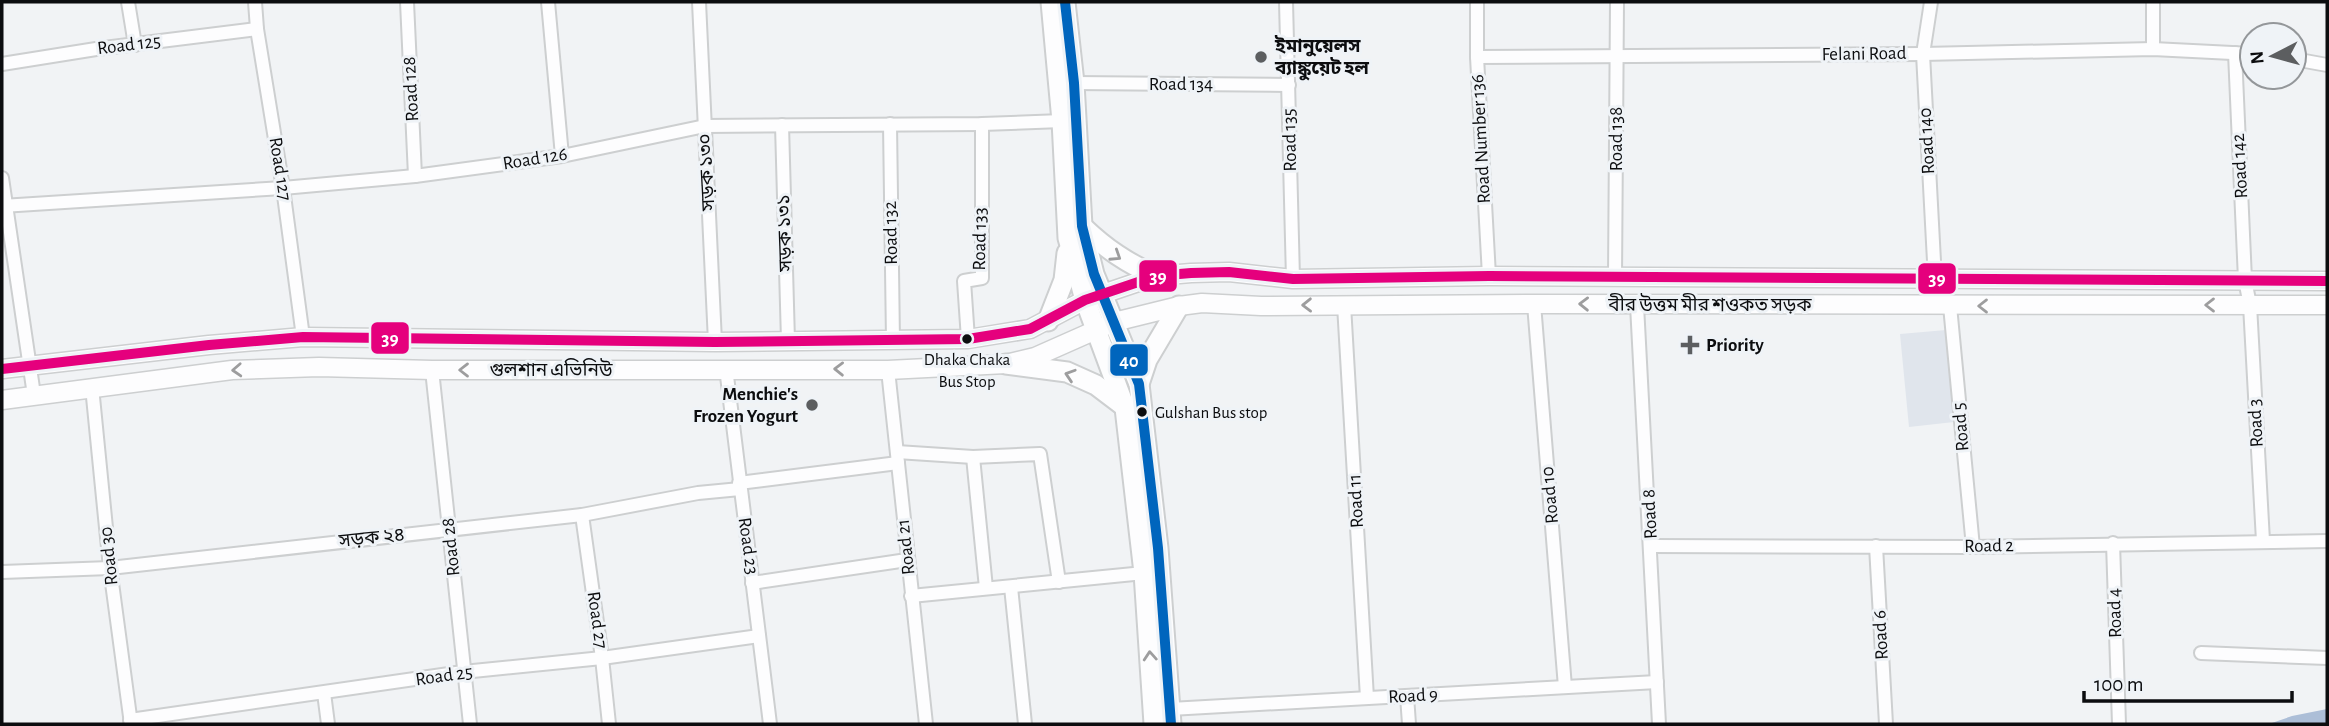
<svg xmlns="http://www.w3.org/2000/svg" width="2329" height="726" viewBox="0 0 2329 726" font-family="'Alegreya Sans','Noto Sans Bengali',sans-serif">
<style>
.built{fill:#e0e5ec}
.water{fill:#acbed7}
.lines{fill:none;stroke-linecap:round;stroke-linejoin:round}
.street-casing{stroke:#cdcfd0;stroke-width:16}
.secondary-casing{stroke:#cdcfd0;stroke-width:21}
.primary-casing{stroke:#cdcfd0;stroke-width:23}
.street{stroke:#fdfdfe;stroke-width:12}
.secondary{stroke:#fdfdfe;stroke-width:18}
.primary{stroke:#fdfdfe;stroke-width:19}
.bus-1-casing{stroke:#eff3f7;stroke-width:16}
.bus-2-casing{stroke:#eff3f7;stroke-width:16}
.bus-1{stroke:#0065bd;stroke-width:10}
.bus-2{stroke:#e5007d;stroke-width:10}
.oneway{stroke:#9d9d9e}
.poi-dot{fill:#5c5e60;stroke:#eff3f7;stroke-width:2.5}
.bus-dot{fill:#0c0d0f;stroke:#eff3f7;stroke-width:2.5}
.labels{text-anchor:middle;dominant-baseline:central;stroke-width:6;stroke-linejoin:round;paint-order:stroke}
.bus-label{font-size:17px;fill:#0c0d0f;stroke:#eff3f7}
.street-label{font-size:19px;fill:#0c0d0f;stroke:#eff3f7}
.poi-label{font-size:19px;font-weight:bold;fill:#0c0d0f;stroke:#eff3f7;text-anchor:start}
.line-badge{stroke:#eff3f7;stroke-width:2.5}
.badge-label{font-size:19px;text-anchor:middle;font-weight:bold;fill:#fff}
</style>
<rect width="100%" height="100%" fill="#f1f3f5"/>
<path class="built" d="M1946 330 1954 422 1909 427 1900 334Z"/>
<path class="water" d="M2327 709V724H2269L2292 716Z"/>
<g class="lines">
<defs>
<g id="street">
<path d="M128 2 135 45"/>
<path d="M255 2 257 29 283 188 303 337"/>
<path d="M407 2 415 176"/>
<path d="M548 2 562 156"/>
<path d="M699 2 715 342"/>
<path d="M1286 2 1293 279"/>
<path d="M1477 2V57L1489 276"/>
<path d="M1931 2 1923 54 1935 280"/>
<path d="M2153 2V49"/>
<path d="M2235 53 2245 280 2250 305 2263 541"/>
<path d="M1477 57 1923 54 2153 49 2252 54"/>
<path d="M2294 59 2327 65"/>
<path d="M2 64 96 49 257 29"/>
<path d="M1074 83 1289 85"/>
<path d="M890 124 893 341"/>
<path d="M782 125 788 341"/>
<path d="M2 178 34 395"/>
<path d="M2 206 283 188 415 176 562 156 705 126 982 124 1062 121"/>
<path d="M1615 277 1617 2"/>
<path d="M1534 304 1565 687"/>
<path d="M1344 305 1367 698"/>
<path d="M1637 305 1659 724"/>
<path d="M1950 306 1973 547"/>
<path d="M968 339 964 281 982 278V124"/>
<path d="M726 368 770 724"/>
<path d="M432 370 470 724"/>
<path d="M888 370 926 724"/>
<path d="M92 387 110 568 131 724"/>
<path d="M897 452 973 457 1040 454 1059 582"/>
<path d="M973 457 986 588"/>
<path d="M739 483 898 463"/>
<path d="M582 515 602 658 609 724"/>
<path d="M2113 543 2119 724"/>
<path d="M1652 546 1973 547 2327 541"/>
<path d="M1876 546 1886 724"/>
<path d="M2 572 110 568 582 515 698 493 740 489"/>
<path d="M752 583 907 560"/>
<path d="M1011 587 1025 724"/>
<path d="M911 596 1144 573"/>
<path d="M2201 653 2327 658"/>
<path d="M324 693 328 724"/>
<path d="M1407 696 1409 724"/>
<path d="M1170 709 1657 682"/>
<path d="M130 720 463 672 602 658 759 636"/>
</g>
<g id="secondary">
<path d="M2 369 209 345 303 337 715 342 968 339 1030 329 1085 300 1156 276 1191 273 1229 272 1293 279 1489 276 2327 281"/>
<path d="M2 400 232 370 319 367 432 370H888L1006 364 1035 357 1114 322 1179 306 1202 303 1261 306 1534 304 2327 305"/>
</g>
<g id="primary">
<path d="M1051 2 1062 121 1068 238 1085 300 1125 408 1144 573 1154 724"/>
<path d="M1065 2 1074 83 1082 226 1094 274 1139 384 1158 548 1171 724"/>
<path d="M1083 227C1106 249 1127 263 1156 276"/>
<path d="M1048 321 1064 280 1067 253"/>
<path d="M1006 364 1067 372 1096 385 1125 407"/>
<path d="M1139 384 1147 360 1179 306"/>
</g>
</defs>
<use href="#street" class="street-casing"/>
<use href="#secondary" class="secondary-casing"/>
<use href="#primary" class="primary-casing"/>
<use href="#street" class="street"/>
<use href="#secondary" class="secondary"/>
<use href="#primary" class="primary"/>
<defs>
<path id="bus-1" d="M1065 2 1074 83 1082 226 1094 274 1139 384 1158 548 1171 724"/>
<path id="bus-2" d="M2 369 209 345 303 337 715 342 968 339 1030 329 1085 300 1156 276 1191 273 1229 272 1293 279 1489 276 2327 281"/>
</defs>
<use href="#bus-1" class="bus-1-casing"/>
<use href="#bus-2" class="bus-2-casing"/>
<use href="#bus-1" class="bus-1"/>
<use href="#bus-2" class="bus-2"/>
</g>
<defs><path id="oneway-chevron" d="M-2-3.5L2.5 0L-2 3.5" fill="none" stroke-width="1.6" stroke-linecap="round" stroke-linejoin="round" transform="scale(1.75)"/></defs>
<g class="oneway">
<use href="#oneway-chevron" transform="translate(1116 256) rotate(33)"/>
<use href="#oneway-chevron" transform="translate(1584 304) rotate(-179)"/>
<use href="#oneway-chevron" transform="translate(1307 305) rotate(179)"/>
<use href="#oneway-chevron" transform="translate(2210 305) rotate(180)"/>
<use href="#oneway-chevron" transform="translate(1983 306) rotate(180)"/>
<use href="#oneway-chevron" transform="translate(839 369) rotate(-179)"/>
<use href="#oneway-chevron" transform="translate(237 370) rotate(177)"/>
<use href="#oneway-chevron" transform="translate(464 370) rotate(180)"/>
<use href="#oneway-chevron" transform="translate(1070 375) rotate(-162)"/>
<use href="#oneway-chevron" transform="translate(1150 656) rotate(-94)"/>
</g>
<g class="poi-dot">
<circle cx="1261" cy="57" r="7"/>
<path d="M1686.5 334.5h7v7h7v7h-7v7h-7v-7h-7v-7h7z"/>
<circle cx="812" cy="405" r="7"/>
</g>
<g class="bus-dot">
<circle cx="967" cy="339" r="6"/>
<circle cx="1142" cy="412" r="6"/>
</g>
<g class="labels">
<g class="bus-label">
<text x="967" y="359">Dhaka Chaka<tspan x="967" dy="22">Bus Stop</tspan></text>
<text x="1155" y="412" text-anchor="start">Gulshan Bus stop</text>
</g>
<g class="street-label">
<text transform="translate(129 45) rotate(-7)">Road 125</text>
<text transform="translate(1864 54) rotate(-1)">Felani Road</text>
<text x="1181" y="84">Road 134</text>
<text transform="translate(411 89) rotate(-93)">Road 128</text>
<text transform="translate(1481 139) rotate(-93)">Road Number 136</text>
<text transform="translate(1616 139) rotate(-90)">Road 138</text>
<text transform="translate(1290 140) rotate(-91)">Road 135</text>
<text transform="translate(1927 141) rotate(-93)">Road 140</text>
<text transform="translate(535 159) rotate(-9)">Road 126</text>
<text transform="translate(2240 166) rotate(-93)">Road 142</text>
<text transform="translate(280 169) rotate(81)">Road 127</text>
<text transform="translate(707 172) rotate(-93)">সড়ক ১৩০</text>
<text transform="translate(785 233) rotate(-92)">সড়ক ১৩১</text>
<text transform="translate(891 233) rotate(-91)">Road 132</text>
<text transform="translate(980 239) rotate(-89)">Road 133</text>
<text x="1710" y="305">বীর উত্তম মীর শওকত সড়ক</text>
<text x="551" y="370">গুলশান এভিনিউ</text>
<text transform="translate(2256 423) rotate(-93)">Road 3</text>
<text transform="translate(1961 427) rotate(-95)">Road 5</text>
<text transform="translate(1550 495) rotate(-95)">Road 10</text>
<text transform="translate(1356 501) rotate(-93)">Road 11</text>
<text transform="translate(1650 514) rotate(-93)">Road 8</text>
<text transform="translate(372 538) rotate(-6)">সড়ক ২৪</text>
<text transform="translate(748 546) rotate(82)">Road 23</text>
<text transform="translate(1989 546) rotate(-1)">Road 2</text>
<text transform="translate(451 547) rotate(-96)">Road 28</text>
<text transform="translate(906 547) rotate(-96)">Road 21</text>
<text transform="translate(109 556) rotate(-96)">Road 30</text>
<text transform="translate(2115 613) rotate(-92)">Road 4</text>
<text transform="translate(597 620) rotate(82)">Road 27</text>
<text transform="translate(1881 635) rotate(-93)">Road 6</text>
<text transform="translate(444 676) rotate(-8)">Road 25</text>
<text transform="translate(1413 696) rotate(-3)">Road 9</text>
</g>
<g class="poi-label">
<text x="1275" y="46">ইমানুয়েলস<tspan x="1275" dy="22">ব্যাঙ্কুয়েট হল</tspan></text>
<text x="1706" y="345">Priority</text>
<text x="798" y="394" text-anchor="end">Menchie's<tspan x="798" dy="22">Frozen Yogurt</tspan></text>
</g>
</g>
<g class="line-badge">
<rect x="1138" y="259" width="40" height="34" rx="7" fill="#e5007d"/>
<rect x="1917" y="262" width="40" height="33" rx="7" fill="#e5007d"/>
<rect x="370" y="321" width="40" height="34" rx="7" fill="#e5007d"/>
<rect x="1109" y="343" width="40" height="34" rx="7" fill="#0065bd"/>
</g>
<g class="badge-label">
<text x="1158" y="283">39</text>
<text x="1937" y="285">39</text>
<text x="390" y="345">39</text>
<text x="1129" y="367">40</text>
</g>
<rect width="2329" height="726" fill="none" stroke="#0c0d0f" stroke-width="7"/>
<g transform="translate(2273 56) rotate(264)"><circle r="33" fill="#eff3f7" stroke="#94979a" stroke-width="2"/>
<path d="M0-5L12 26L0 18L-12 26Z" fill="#5c5e60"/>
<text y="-10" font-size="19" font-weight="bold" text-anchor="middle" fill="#0c0d0f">N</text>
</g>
<path d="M2084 691v10h208v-10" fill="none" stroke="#0c0d0f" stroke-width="3.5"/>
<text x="2094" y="691" font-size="21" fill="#0c0d0f" stroke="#eff3f7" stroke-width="5" paint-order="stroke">100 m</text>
</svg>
